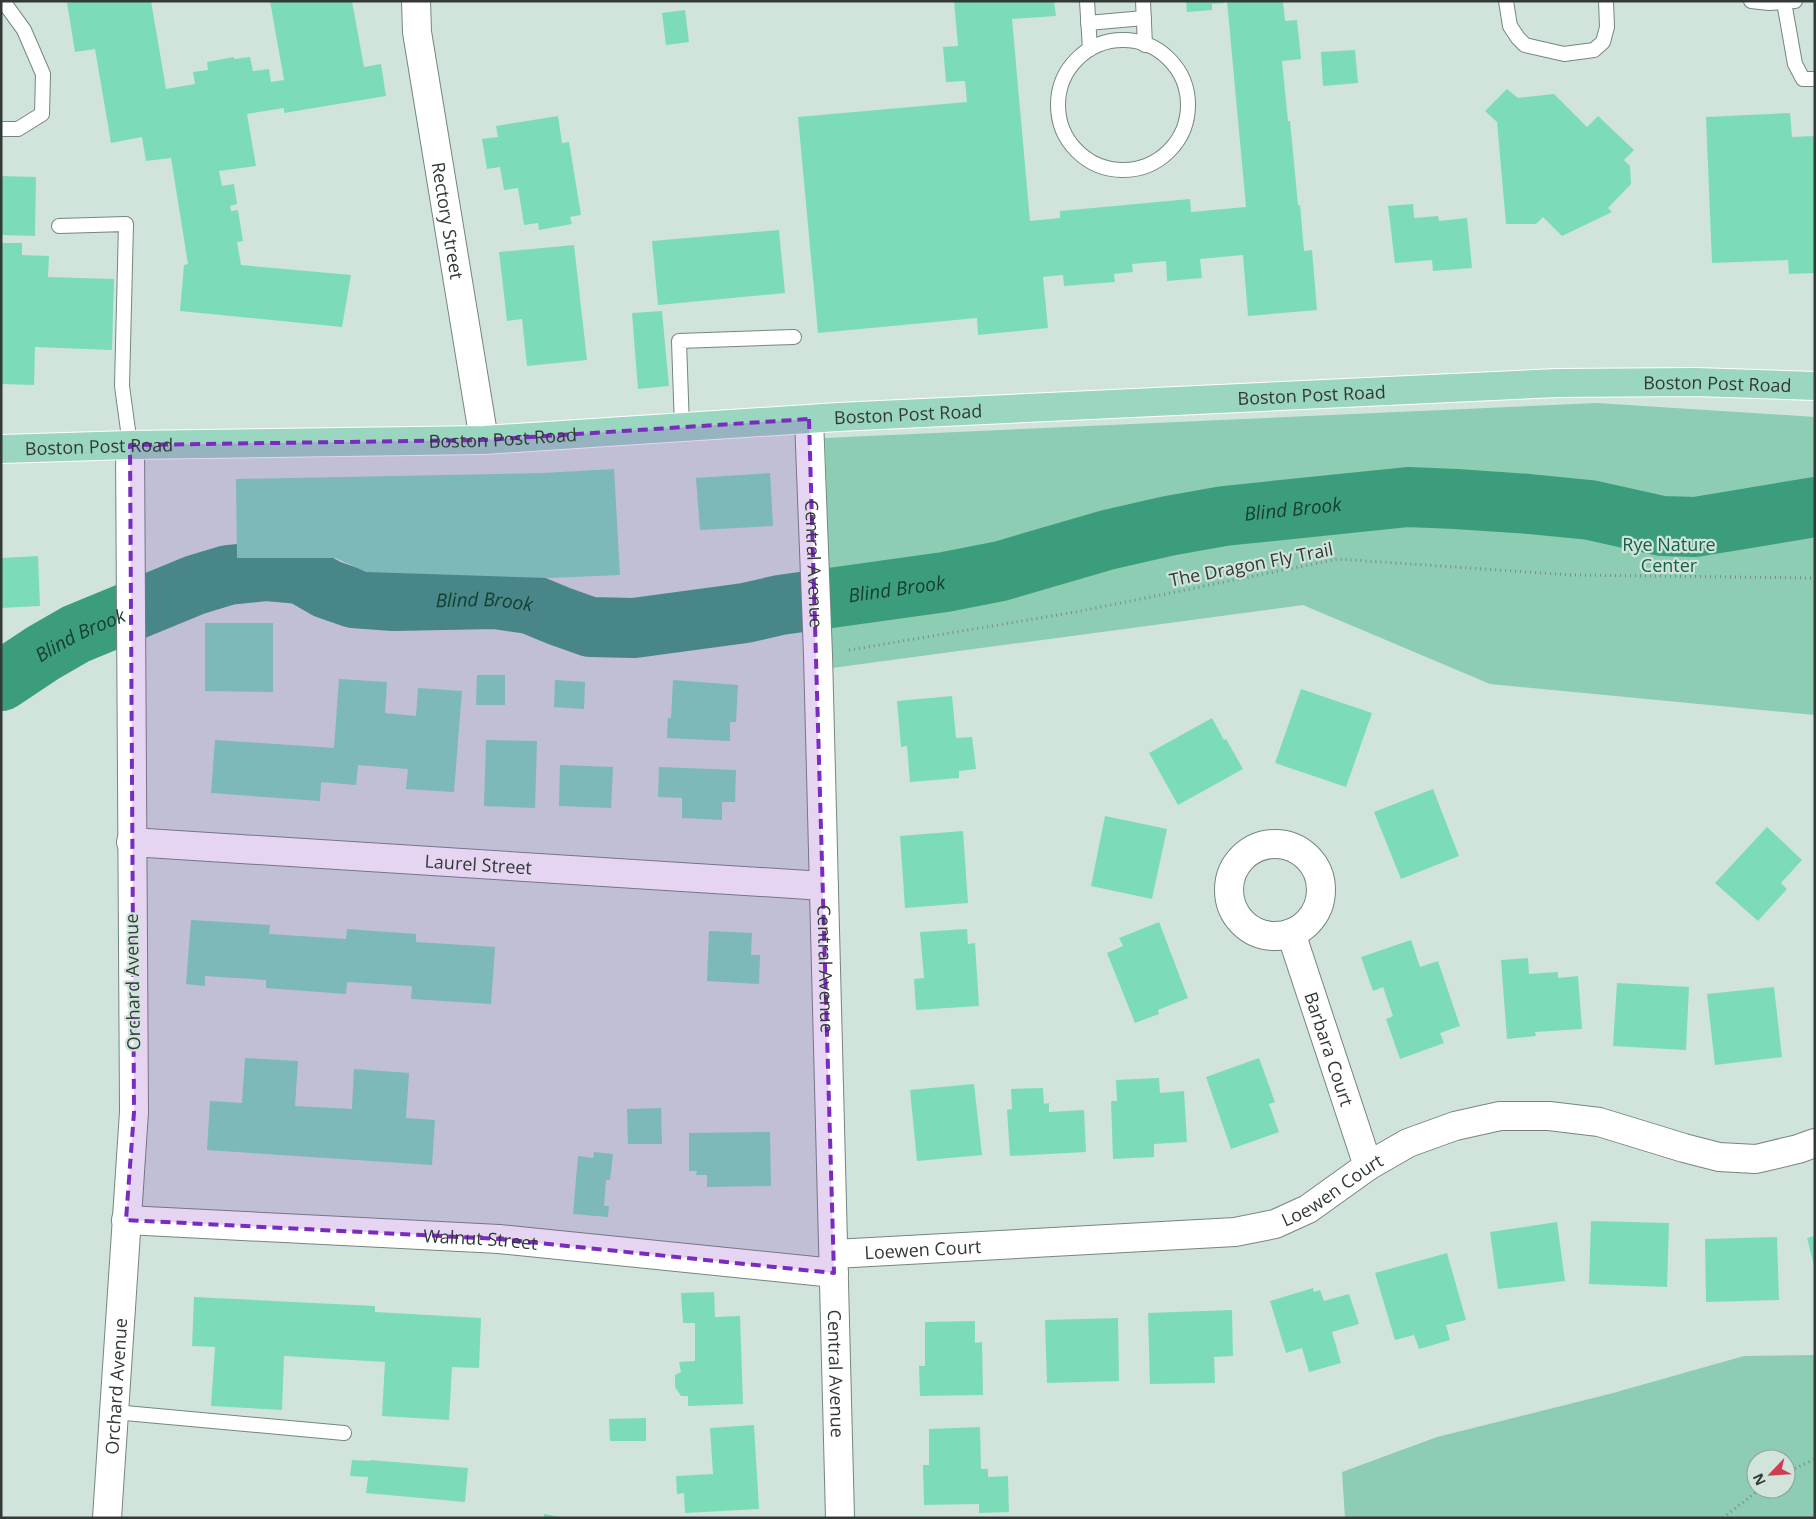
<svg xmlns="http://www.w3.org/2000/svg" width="1816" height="1519" viewBox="0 0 1816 1519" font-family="'Open Sans',sans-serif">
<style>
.green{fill:#8dcdb3;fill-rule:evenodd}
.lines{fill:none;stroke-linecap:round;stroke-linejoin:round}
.river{stroke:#3b9d7c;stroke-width:60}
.building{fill:#7ddcb8}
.lane-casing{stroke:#75867f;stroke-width:16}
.street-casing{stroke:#75867f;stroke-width:30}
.primary-casing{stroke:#fff;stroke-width:30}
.path{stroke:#7e8a84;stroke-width:3;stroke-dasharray:1 4;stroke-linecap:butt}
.lane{stroke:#fff;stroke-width:14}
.street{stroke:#fff;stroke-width:28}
.primary{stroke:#9bd6c0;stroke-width:28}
.marked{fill:#7b2cbf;fill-opacity:0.2;stroke:#7b2cbf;stroke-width:4;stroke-dasharray:10 6;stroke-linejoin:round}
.labels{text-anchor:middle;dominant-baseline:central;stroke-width:4.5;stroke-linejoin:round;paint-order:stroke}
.street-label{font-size:18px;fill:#323936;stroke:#d1e4db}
.park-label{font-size:18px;fill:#166049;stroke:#d1e4db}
.water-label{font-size:19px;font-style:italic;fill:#154031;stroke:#d1e4db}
</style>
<rect width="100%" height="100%" fill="#d1e4db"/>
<g class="green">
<path d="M1597 403 1815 417V715L1490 684 1303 605 832 668 825 438Z"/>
<path d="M1815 1355V1518H1345L1342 1472 1437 1437 1613 1393 1744 1356ZM1756 1459H1786V1489H1756Z"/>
</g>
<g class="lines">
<path class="river" id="s1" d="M1 681 43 653 76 634 195 585 228 575 267 571 301 574 327 589 353 598 394 601 495 599 530 604 559 616 590 627 634 628 745 613 780 605 945 582 1001 571 1107 540 1168 526 1224 516 1408 497 1456 499 1529 504 1590 510 1662 526 1695 527 1815 507"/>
</g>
<g class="building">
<path d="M76 1H151L166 89 195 84 193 72 208 70 207 62 234 57V59L250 57 253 71 269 69 271 82 284 80 270 1H352L364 67 381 64 386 96 284 113V108L247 114 256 166 219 171 222 186 234 184 237 204 230 206 231 211 238 210 243 241 237 242 241 265 351 275 342 327 180 311 184 265 188 264 171 158 146 161 142 137 111 143 95 49 75 52 67 3Z"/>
<path d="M954 1H1054L1056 16 1012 19 1030 221 1060 218V211L1190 199 1191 212 1246 207 1227 1H1283L1285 21 1297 20 1301 59 1282 61 1288 121H1290L1298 205H1300L1304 251 1312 250 1317 310 1248 316 1243 255 1200 259 1202 278 1167 281 1166 261 1132 264 1133 272 1114 274 1115 282 1064 286 1063 275 1043 277 1048 328 978 335 977 318 818 333 798 117 967 102 965 81 946 82 943 47 958 46Z"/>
<path d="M1186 1H1224V3L1212 4V10L1187 12Z"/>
<path d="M685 10 689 42 666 45 662 13Z"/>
<path d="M1355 50 1358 83 1323 86 1321 52Z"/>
<path d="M1507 89 1518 98 1554 94 1587 127 1598 116 1634 150 1624 160 1630 166 1631 184 1608 208 1612 212 1562 236 1543 217 1536 224H1506L1497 122 1485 111Z"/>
<path d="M1790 113 1792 137 1815 136V273L1789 274 1788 260 1712 263 1706 117Z"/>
<path d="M558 116 562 143 569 142 581 215 570 217 572 224 539 230 538 223 524 225 518 188 504 190 500 167 487 169 482 139 498 137 496 126Z"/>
<path d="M1 176 36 177 35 236 1 235Z"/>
<path d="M1413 204 1414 218 1438 216 1439 221 1467 218 1472 268 1433 271 1432 260 1395 263 1388 206Z"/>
<path d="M779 230 785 293 658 305 652 241Z"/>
<path d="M1 243H22V255L49 256 48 277 114 279 112 350 35 347 34 385 1 384Z"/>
<path d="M574 245 587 360 527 366 522 319 507 321 499 252Z"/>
<path d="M662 311 669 386 638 389 632 313Z"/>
<path d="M614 469 620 575 549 578 366 572 336 558H237L236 479 543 473Z"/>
<path d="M770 473 773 526 700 530 696 478Z"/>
<path d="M38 556 40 606 1 608V558Z"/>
<path d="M205 623H273V692L205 691Z"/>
<path d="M477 675H505V705H476Z"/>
<path d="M339 679 387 682 385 713 416 716 418 688 462 691 454 792 406 789 408 769 358 765 356 785 321 782 320 801 211 793 215 740 334 748Z"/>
<path d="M555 680 585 682 584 709 554 707Z"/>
<path d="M673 680 738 685 736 722H730V741L667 738 668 718H671Z"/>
<path d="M1301 689 1372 713 1346 787 1275 763Z"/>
<path d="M952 696 956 738 972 737 976 769 959 771V778L910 782 907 746 901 747 897 701Z"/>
<path d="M1212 718 1224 740 1226 739 1243 769 1178 805 1149 753Z"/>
<path d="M486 740 537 741 535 808 484 806Z"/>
<path d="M560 765 613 767 611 808 559 806Z"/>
<path d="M659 767 736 770 735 802H722V820L682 818V798L658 797Z"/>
<path d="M1433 789 1459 856 1401 879 1374 812Z"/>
<path d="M1105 816 1167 829 1152 899 1091 886Z"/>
<path d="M1767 827 1802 860 1781 883 1787 889 1758 921 1715 883Z"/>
<path d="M963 831 968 903 905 908 900 836Z"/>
<path d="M191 920 270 925 269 934 346 939 347 929 416 934V942L495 947 491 1004 411 999 412 986 347 982 346 994 266 988V980L205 976V986L186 984Z"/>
<path d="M1159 922 1188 998 1158 1010 1159 1014 1135 1023 1107 953 1123 946 1119 938Z"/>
<path d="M967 929 968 944 975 943 979 1006 916 1010 914 979 924 978 920 932Z"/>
<path d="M709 931 752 933 751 955H760L759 984 707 981Z"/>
<path d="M1411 940 1420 967 1438 961 1460 1026 1440 1033 1444 1043 1400 1059 1386 1019 1393 1016 1383 987 1373 991 1361 957Z"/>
<path d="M1528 958 1529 974 1558 972V978L1578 976 1582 1029 1535 1032 1536 1036 1507 1039 1501 960Z"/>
<path d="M1617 983 1689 987 1686 1050 1613 1046Z"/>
<path d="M1774 987 1782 1057 1715 1065 1707 994Z"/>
<path d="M245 1058 298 1061 295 1106 352 1109 354 1069 409 1073 406 1118 435 1120 432 1165 207 1150 210 1101 242 1103Z"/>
<path d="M1259 1058 1275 1102 1269 1104 1279 1132 1231 1149 1206 1077Z"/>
<path d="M1159 1078 1160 1093 1184 1091 1187 1142 1154 1144V1157L1113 1159 1111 1101H1117L1116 1080Z"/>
<path d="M974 1084 982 1155 917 1161 910 1090Z"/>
<path d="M1043 1088 1044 1104 1049 1103V1112L1084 1110 1086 1152 1010 1156 1007 1110 1012 1109 1011 1089Z"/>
<path d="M661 1108 662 1144H628L627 1109Z"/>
<path d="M770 1132 771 1186 707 1187V1175H696L697 1171H689V1133Z"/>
<path d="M594 1152 613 1154 610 1180H606L604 1206H609L608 1217 573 1214 578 1156 593 1158Z"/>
<path d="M1591 1221 1669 1223 1667 1287 1589 1284Z"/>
<path d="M1557 1222 1565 1281 1498 1289 1490 1232Z"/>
<path d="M1815 1236V1265H1814L1807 1238Z"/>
<path d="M1777 1237 1779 1300 1706 1302 1705 1239Z"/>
<path d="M1447 1253 1466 1320 1446 1325 1450 1340 1419 1349 1414 1335 1395 1340 1375 1273Z"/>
<path d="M1313 1288 1314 1292 1320 1290 1324 1301 1349 1294 1359 1324 1332 1332 1341 1363 1309 1372 1302 1348 1286 1353 1270 1301Z"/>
<path d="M714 1292 715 1317 740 1316 743 1404 688 1406V1396H681L675 1387V1375L681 1372 679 1362 695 1361V1323H683L681 1293Z"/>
<path d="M194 1297 375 1306V1312L481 1318 479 1368 452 1367 449 1420 382 1416 385 1362 284 1356 282 1410 211 1406 215 1347 192 1346Z"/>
<path d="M1232 1310 1233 1356 1214 1357 1215 1383 1150 1384 1148 1313Z"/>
<path d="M1118 1318 1119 1381 1047 1383 1045 1320Z"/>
<path d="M975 1321V1343L982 1342 983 1395 920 1396 919 1366H925V1322Z"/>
<path d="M646 1418V1441H610L609 1419Z"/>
<path d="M754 1425 759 1509 685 1513 684 1493 677 1494 676 1476 713 1474 710 1428Z"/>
<path d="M980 1427 981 1469H988V1477L1008 1476 1009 1512 979 1513V1504L924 1505 923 1465H929V1429Z"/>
<path d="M352 1460 370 1461V1460L468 1468 465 1502 366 1493 368 1477 350 1476Z"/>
<path d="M544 1514 561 1517V1518H544Z"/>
</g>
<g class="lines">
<defs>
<g id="lane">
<path d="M1087 1 1090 49"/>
<path d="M1143 1 1145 45"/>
<path d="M1506 1 1510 26 1518 38 1525 45 1564 54 1594 50 1603 42 1607 27 1606 1"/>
<path d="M1751 1 1769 3 1795 1"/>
<path d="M1784 2 1795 64 1803 79H1815"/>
<path d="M1088 23 1144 18"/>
<circle cx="1123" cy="105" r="65"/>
<path d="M1 129H18L42 114 43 74 24 30 3 1"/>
<path d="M59 226 126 224 122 386 130 445"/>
<path d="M682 428 679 341 794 337"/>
<path d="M114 1412 344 1433"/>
</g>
<g id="street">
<path id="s2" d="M416 1 417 32 484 440"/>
<path id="s3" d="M809 419 818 655 840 1518"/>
<path id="s4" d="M131 842 824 886"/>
<circle cx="1275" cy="890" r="46"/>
<path id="s5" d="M1291 933 1368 1166"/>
<path id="s6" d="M126 1220 499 1239 834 1273"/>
<path id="s7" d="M834 1254 1235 1232 1275 1224 1308 1209 1368 1166 1408 1143 1455 1126 1500 1116H1549L1599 1122 1684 1148 1719 1157 1756 1159 1798 1149 1815 1143"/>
<path id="s8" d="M107 1518 134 1112 130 445"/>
</g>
<g id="primary">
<path id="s9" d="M1 449 130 445 484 440 838 417 1558 383 1695 382 1815 386"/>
</g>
</defs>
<use href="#lane" class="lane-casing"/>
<use href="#street" class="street-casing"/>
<use href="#primary" class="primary-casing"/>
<g class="path">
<path d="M849 650 1081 611 1338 559 1571 575 1815 578"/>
<path d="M1786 1473 1815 1459"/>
<path d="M1723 1518 1760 1489"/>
</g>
<use href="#lane" class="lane"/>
<use href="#street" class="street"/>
<use href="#primary" class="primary"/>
</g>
<path class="marked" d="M809 419 834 1273 499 1239 126 1220 134 1112 130 445 484 440Z"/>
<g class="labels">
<g class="street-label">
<text stroke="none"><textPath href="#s2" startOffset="222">Rectory Street</textPath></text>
<text stroke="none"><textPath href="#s9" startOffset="1718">Boston Post Road</textPath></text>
<text stroke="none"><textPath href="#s9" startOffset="1312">Boston Post Road</textPath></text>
<text stroke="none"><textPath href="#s9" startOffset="908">Boston Post Road</textPath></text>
<text stroke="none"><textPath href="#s9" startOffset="502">Boston Post Road</textPath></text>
<text stroke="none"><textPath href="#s9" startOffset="98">Boston Post Road</textPath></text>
<text stroke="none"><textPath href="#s3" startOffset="145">Central Avenue</textPath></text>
<text transform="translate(1251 564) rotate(-11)">The Dragon Fly Trail</text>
<text stroke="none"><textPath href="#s4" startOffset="348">Laurel Street</textPath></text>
<text stroke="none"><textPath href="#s3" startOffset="550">Central Avenue</textPath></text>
<text transform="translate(132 982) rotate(-91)">Orchard Avenue</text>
<text stroke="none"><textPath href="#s5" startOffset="122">Barbara Court</textPath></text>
<text stroke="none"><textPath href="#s7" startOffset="509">Loewen Court</textPath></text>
<text stroke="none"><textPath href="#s6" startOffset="355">Walnut Street</textPath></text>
<text stroke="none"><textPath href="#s7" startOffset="89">Loewen Court</textPath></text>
<text stroke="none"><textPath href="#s3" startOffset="955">Central Avenue</textPath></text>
<text stroke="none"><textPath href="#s8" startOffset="132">Orchard Avenue</textPath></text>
</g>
<g class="park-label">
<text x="1669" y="544">Rye Nature<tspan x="1669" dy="21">Center</tspan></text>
</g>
<g class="water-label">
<text stroke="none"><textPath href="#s1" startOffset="1339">Blind Brook</textPath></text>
<text stroke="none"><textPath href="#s1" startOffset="934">Blind Brook</textPath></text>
<text stroke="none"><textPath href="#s1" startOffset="514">Blind Brook</textPath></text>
<text stroke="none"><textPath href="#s1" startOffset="92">Blind Brook</textPath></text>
</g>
</g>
<rect width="1816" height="1519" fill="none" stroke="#323936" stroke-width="5"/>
<g transform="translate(1771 1474) rotate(245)"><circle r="24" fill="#d1e4db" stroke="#91a099"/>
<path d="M0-4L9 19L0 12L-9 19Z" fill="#ce3d51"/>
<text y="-8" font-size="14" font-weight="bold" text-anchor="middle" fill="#323936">N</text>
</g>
</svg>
